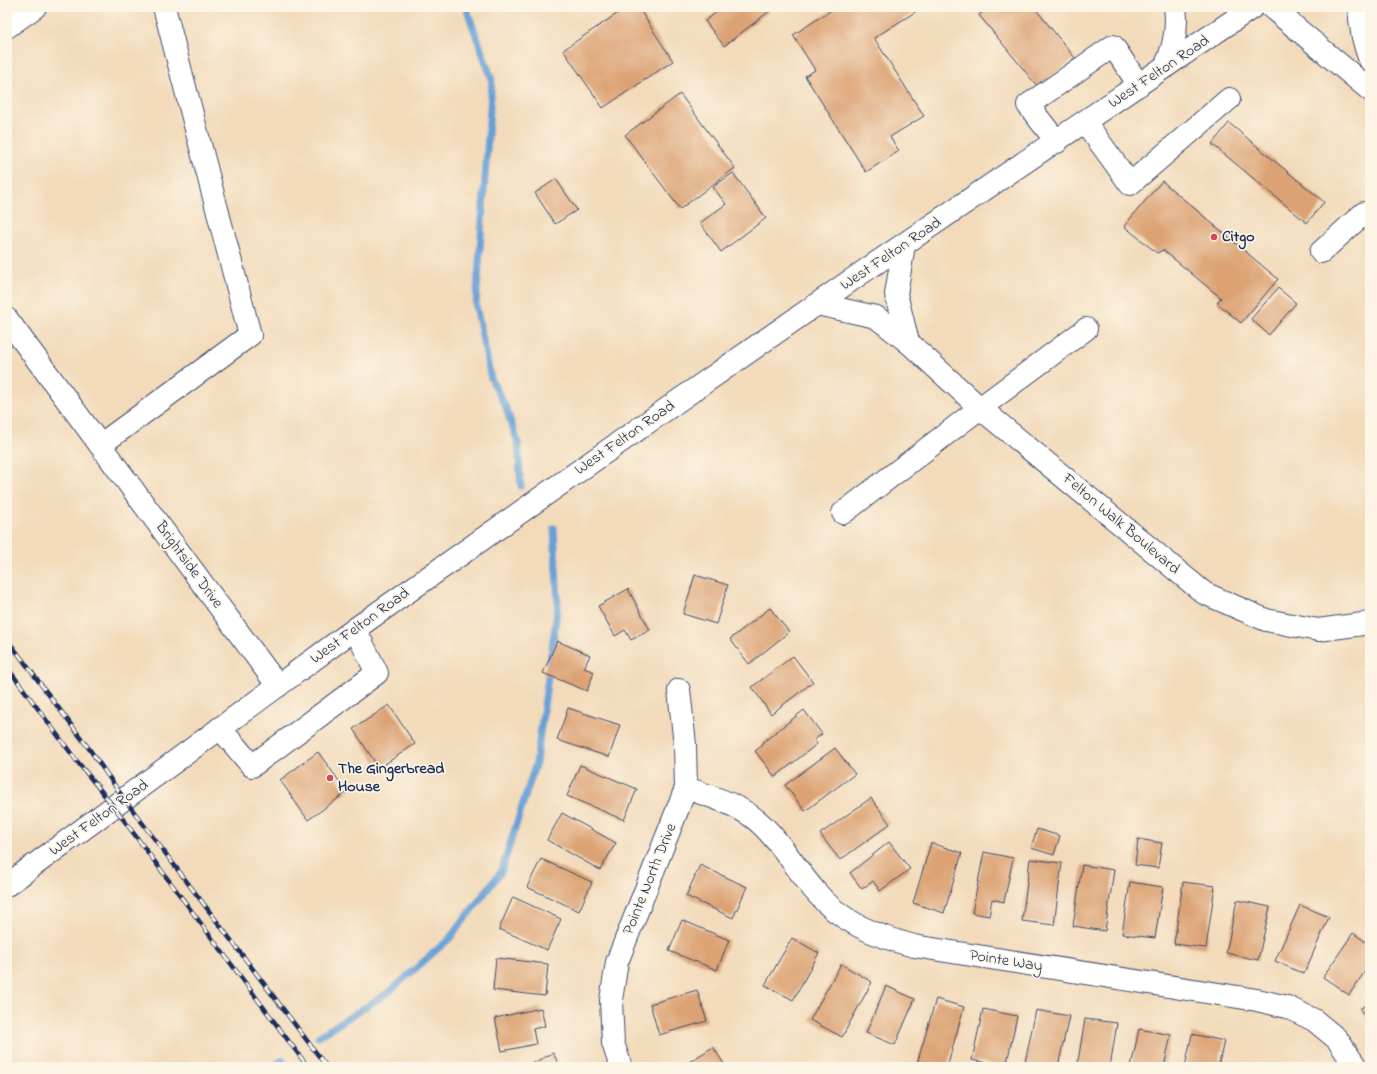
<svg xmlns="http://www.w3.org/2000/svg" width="1377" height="1074" viewBox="0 0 1377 1074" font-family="'Indie Flower',sans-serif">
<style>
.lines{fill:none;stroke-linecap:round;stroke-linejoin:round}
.stream{stroke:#68a0d6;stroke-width:7}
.building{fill:#dca273}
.minor-casing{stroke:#3b496c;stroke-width:24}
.major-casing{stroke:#3b496c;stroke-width:24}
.minor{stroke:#fff;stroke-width:22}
.major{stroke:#fff;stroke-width:22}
.rail-casing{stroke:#1b2f5e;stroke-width:4.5}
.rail{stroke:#fcf5e5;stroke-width:3;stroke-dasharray:9;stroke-linecap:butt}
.poi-dot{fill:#d1495b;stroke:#fcf5e5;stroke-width:1.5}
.labels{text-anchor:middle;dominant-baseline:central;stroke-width:3.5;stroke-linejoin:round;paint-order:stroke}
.street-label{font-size:16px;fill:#1b2f5e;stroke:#fcf5e5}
.poi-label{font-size:16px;font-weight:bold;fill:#1b2f5e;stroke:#fcf5e5;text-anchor:start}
</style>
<rect width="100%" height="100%" fill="#fcf5e5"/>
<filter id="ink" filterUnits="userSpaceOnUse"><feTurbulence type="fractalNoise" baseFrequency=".025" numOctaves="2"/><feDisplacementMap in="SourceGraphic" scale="8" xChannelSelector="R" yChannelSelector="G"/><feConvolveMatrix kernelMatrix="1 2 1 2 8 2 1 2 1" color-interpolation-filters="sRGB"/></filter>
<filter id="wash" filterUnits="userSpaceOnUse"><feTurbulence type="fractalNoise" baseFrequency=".012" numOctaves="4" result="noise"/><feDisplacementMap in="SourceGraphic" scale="16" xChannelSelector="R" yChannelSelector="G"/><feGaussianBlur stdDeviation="0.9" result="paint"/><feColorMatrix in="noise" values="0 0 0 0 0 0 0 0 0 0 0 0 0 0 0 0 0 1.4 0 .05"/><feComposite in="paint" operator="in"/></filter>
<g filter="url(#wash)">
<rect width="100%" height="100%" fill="#f2daba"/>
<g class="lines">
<g class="stream">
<path d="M466 7 492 80 476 306 491 378 506 408 518 443 521 486"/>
<path d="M318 1037 389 992 449 939 501 872 536 763 558 605 554 528"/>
<path d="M271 1067 283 1060"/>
</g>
</g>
<g id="blocks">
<g class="building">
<path d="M627 7H638L673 61 603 108 563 50Z"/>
<path d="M723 7H775L724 46 705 21Z"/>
<path d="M836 7H923L874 38 924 116 890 137 899 151 866 172 805 76 815 70 793 35Z"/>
<path d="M989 7H1034L1075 58 1038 87 979 15Z"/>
<path d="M680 94 735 168 680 209 625 135Z"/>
<path d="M1229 123 1324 202 1307 223 1212 144Z"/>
<path d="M733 173 766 218 721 252 700 223 726 204 713 187Z"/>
<path d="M556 179 577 210 555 224 535 193Z"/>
<path d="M1162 181 1278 279 1241 323 1217 303 1221 298 1163 250 1157 253 1124 226Z"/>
<path d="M1278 288 1296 303 1269 335 1251 319Z"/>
<path d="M695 575 728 585 716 624 683 614Z"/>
<path d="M628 589 650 630 631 640 625 630 615 636 598 606Z"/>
<path d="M770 608 789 632 749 664 730 639Z"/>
<path d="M557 641 590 655 584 668 594 672 587 691 543 673Z"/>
<path d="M793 656 813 682 771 714 752 687Z"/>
<path d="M389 705 415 744 379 768 353 729Z"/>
<path d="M568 708 620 725 609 757 557 740Z"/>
<path d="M804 710 822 734 814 740 817 744 775 777 755 751 763 745 762 743Z"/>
<path d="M835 748 855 774 805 811 785 785Z"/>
<path d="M318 752 347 792 308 820 280 780Z"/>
<path d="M580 765 637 789 624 820 567 796Z"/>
<path d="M871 798 890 824 840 860 820 834Z"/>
<path d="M562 813 616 843 600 870 547 840Z"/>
<path d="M1037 829 1060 836 1054 855 1031 848Z"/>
<path d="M1138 839 1162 843 1158 868 1135 865Z"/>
<path d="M889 842 910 869 880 891 873 881 862 889 850 873Z"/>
<path d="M931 843 962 853 944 913 913 903Z"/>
<path d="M984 852 1013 858 1004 902 992 899 989 916 972 913Z"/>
<path d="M541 859 592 882 579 911 527 887Z"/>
<path d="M1030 859 1062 863 1054 925 1022 921Z"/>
<path d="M700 865 747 887 733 918 686 896Z"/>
<path d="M1082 865 1114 870 1105 931 1073 926Z"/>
<path d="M1130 882 1163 887 1155 938 1122 934Z"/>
<path d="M1183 882 1215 886 1206 948 1174 944Z"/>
<path d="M513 897 561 919 547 950 499 929Z"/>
<path d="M1237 900 1270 907 1258 960 1226 953Z"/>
<path d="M1300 905 1329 917 1304 974 1275 961Z"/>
<path d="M682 920 729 940 717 970 669 951Z"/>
<path d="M1353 933 1370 945V964L1349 995 1323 977Z"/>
<path d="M792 938 819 953 793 1000 765 985Z"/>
<path d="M496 958 548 964 545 996 493 990Z"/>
<path d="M841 964 872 982 842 1037 810 1020Z"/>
<path d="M886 986 915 999 895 1045 866 1033Z"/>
<path d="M697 990 707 1021 659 1035 650 1004Z"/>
<path d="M936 999 964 1007 947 1067H916Z"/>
<path d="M1370 1002V1024L1360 1009Z"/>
<path d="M541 1008 545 1026 533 1029 536 1044 502 1051 495 1018Z"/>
<path d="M983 1009 1017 1016 1006 1067 972 1060Z"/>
<path d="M1036 1010 1069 1016 1058 1067H1024Z"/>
<path d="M1085 1019 1117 1023 1110 1067H1077Z"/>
<path d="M1139 1029 1171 1035 1164 1067H1131Z"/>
<path d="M1192 1034 1224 1041 1218 1067H1185Z"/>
<path d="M713 1047 726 1067H681Z"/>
<path d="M553 1053 560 1067H525Z"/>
</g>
</g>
</g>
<g filter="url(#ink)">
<use href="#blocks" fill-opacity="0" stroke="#3b496c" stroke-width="1"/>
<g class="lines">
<defs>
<g id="minor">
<path d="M7 27 35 7"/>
<path d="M1085 122 1130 184 1229 99"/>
<path d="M1057 142 1028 105 1113 46 1139 85"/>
<path d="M1321 252 1364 213 1370 219"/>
<path d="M817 304 876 317 908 342 896 294 904 245"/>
<path d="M7 319 278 686"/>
<path d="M908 342 980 408 1204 593 1266 620 1318 630 1370 623"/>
<path d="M100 445 250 335 164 7"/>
<path d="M843 513 980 408 1086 329"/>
<path d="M220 728 252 766 377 673 355 629"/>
<path d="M686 788C713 797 741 805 762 825 782 844 797 870 815 891 840 922 876 936 914 946L1257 1000 1287 1007 1314 1020 1337 1039 1356 1067"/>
<path d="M7 885 355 629 678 401 860 274 1253 7"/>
<path d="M621 1067 613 1043 611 1000 617 962 686 788 685 745 679 690"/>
</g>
<g id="major">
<path d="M1271 7 1370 90"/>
<path d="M1359 7C1360 25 1363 43 1370 60"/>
<path d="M1165 67C1174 48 1178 28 1175 7"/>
</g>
</defs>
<use href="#minor" class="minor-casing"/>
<use href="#major" class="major-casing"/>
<use href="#minor" class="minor"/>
<use href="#major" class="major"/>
<defs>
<g id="rail">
<path d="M7 639 90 750 125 800 327 1067"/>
<path d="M7 667 76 760 114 807 308 1067"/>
</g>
</defs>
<use href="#rail" class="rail-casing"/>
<use href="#rail" class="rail"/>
</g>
</g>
<g class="poi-dot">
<circle cx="1214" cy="237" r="4"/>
<circle cx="330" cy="778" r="4"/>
</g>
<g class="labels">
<g class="street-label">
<text transform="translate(1159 72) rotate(-34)">West Felton Road</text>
<text transform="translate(891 254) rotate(-34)">West Felton Road</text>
<text transform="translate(625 438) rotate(-35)">West Felton Road</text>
<text transform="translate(1121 524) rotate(40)">Felton Walk Boulevard</text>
<text transform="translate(189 565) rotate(54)">Brightside Drive</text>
<text transform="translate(360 626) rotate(-36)">West Felton Road</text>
<text transform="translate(99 818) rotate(-36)">West Felton Road</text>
<text transform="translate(650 879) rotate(-68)">Pointe North Drive</text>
<text transform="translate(1006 961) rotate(9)">Pointe Way</text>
</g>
<g class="poi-label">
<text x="1222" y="237">Citgo</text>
<text x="338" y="769">The Gingerbread<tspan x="338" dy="18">House</tspan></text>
</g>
</g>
<rect width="1377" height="1074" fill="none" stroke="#fcf5e5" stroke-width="24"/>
</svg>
